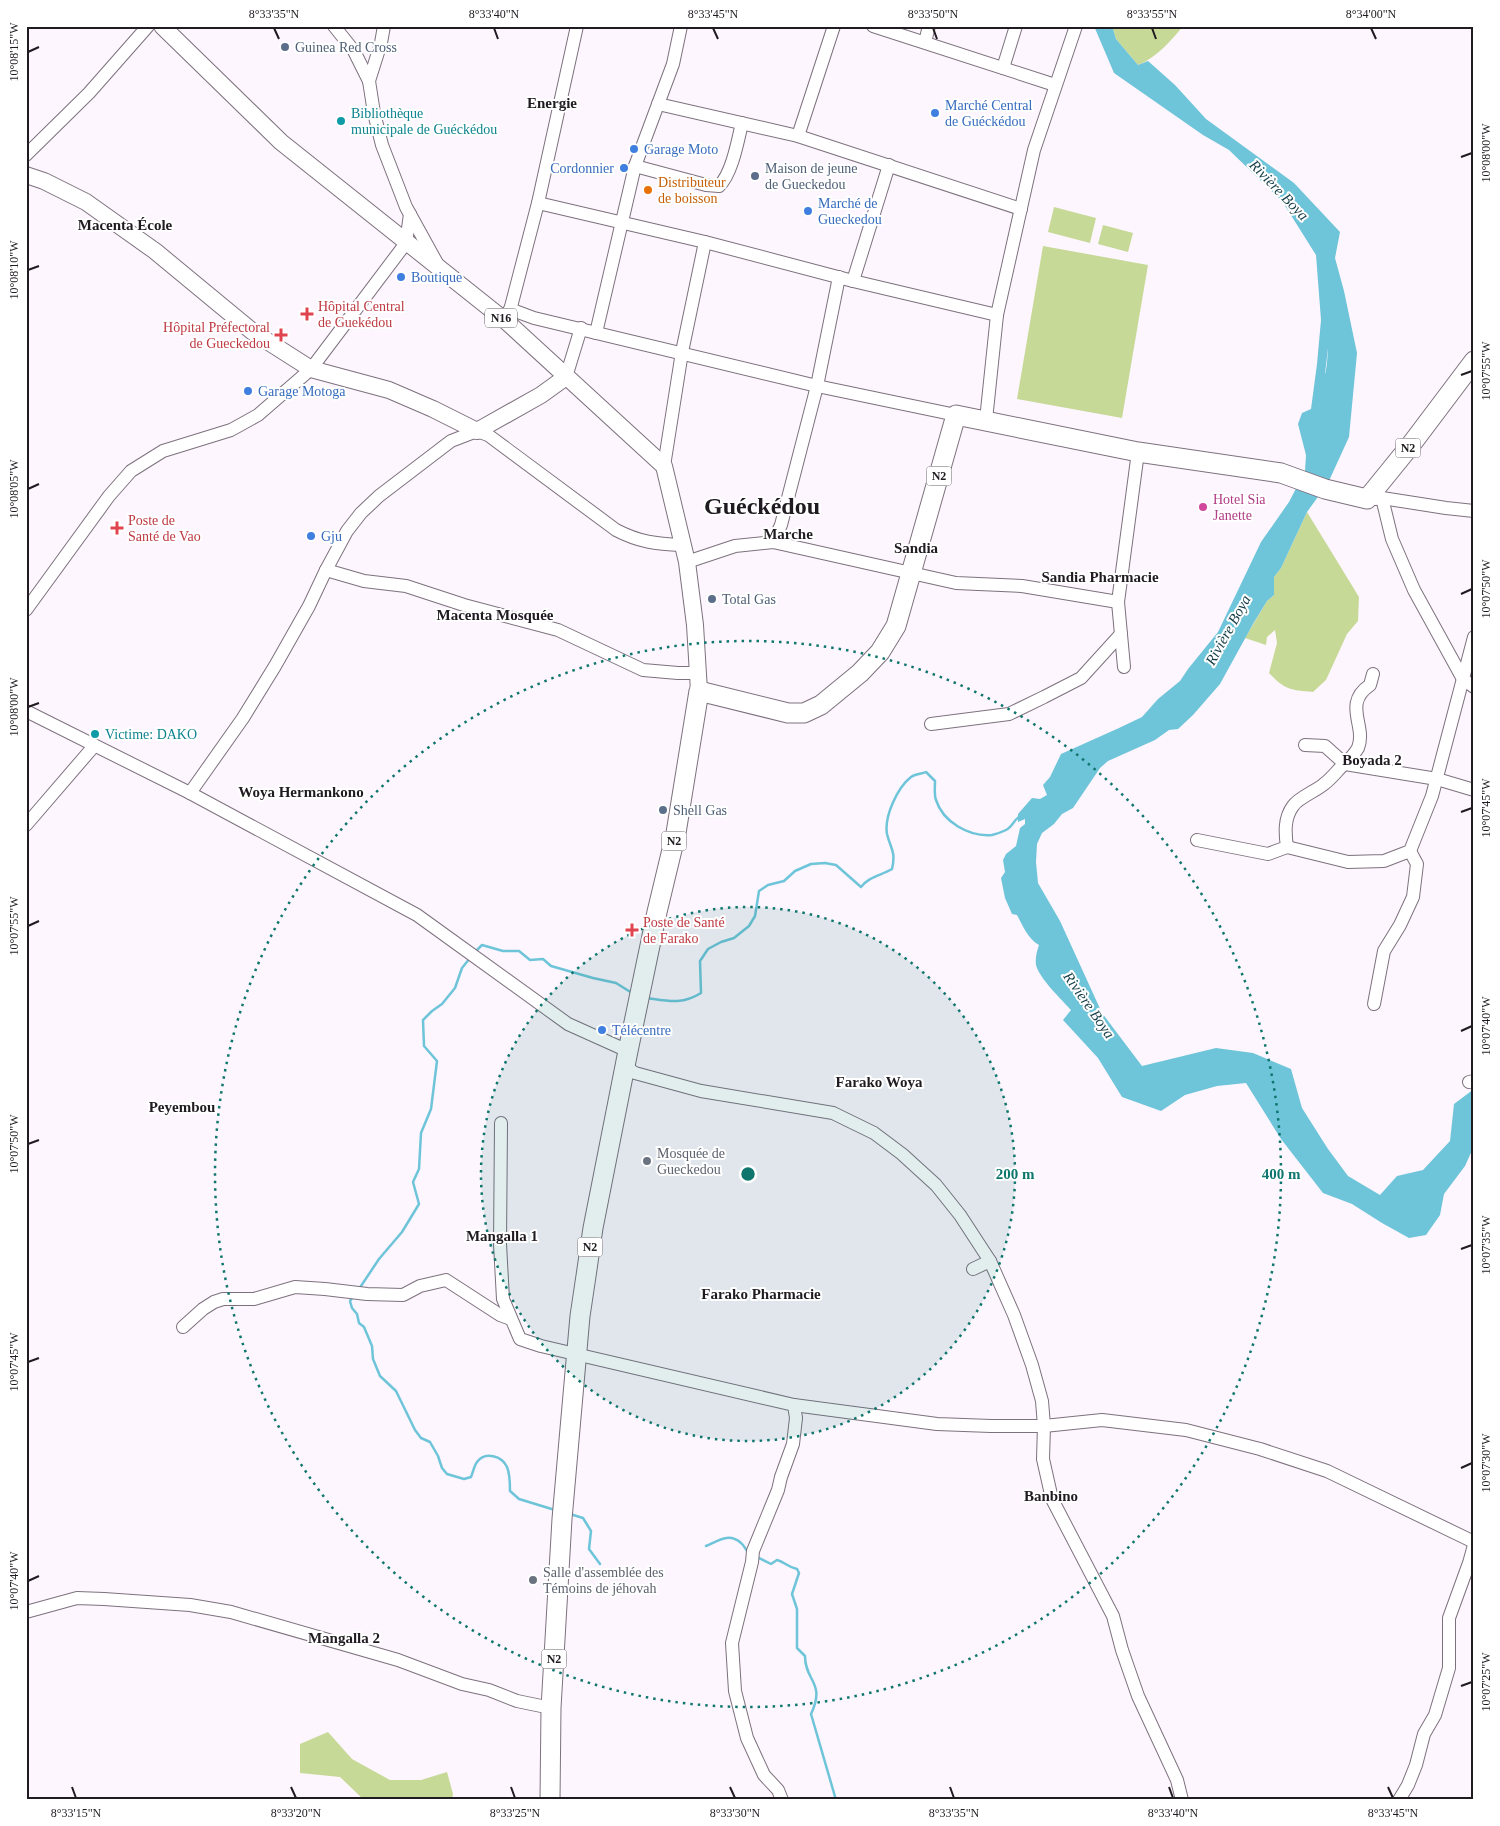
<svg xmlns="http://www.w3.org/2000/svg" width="1500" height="1826" viewBox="0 0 1500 1826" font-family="'Times New Roman',serif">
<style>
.green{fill:#c7d997}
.water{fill:#6ec4d9;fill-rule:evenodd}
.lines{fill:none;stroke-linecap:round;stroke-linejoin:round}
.stream{stroke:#6ec4d9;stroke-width:2.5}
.river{stroke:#6ec4d9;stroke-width:16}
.minor-casing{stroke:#7d717e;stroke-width:14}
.major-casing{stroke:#7d717e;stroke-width:18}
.highway-casing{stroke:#7d717e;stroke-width:21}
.minor{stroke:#fff;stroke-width:12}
.major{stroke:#fff;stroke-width:16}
.highway{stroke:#fff;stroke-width:19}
.ticks{fill:none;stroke:#1f1b20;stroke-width:2}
.ring{fill:none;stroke:#0f766e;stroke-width:2.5;stroke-dasharray:2.5 5}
.service-dot{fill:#5c6f8a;stroke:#fff;stroke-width:2}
.shop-dot{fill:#3f7fe0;stroke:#fff;stroke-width:2}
.culture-dot{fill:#0f9aa8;stroke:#fff;stroke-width:2}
.food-dot{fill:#e8710a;stroke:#fff;stroke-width:2}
.health-dot{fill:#e0444e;stroke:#fff;stroke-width:2}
.hotel-dot{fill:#d1479c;stroke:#fff;stroke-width:2}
.worship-dot{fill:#6b7280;stroke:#fff;stroke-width:2}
.labels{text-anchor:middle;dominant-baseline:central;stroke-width:4;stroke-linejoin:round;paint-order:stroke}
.shield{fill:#fff;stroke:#625f63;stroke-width:1}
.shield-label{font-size:12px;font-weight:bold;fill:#1f1b20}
.service-label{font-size:14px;fill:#4e5e75;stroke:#fff;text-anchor:start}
.shop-label{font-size:14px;fill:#366cbe;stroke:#fff;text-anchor:start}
.culture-label{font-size:14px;fill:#0d838f;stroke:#fff;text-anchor:start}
.food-label{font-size:14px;fill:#c56008;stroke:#fff;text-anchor:start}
.health-label{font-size:14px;fill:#be3a42;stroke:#fff;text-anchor:start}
.hotel-label{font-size:14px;fill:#b23c85;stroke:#fff;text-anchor:start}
.worship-label{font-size:14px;fill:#5b616d;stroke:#fff;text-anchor:start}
.neighbourhood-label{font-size:15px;font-weight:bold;fill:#1f1b20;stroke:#fff}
.water-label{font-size:15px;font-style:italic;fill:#143d47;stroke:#fff}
.town-label{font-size:24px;font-weight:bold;fill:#1f1b20;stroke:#fff}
.centre{fill:#0f766e;stroke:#fff;stroke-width:2.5}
.ring-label{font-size:15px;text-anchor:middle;font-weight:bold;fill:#0f766e;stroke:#fff;stroke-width:4;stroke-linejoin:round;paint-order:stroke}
.neatline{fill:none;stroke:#1f1b20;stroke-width:2}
.ticks-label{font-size:12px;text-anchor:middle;fill:#1f1b20}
</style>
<rect width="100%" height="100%" fill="#fdf6fe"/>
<g class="green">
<path d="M1112 26H1183C1171 41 1156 58 1138 65L1116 39Z"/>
<path d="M1054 207 1096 218 1090 243 1048 232Z"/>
<path d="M1103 225 1133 233 1128 252 1098 244Z"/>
<path d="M1043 246 1148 265 1122 418 1017 399Z"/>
<path d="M1307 512 1359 597 1358 621 1347 634 1326 680 1313 692C1290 690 1285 690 1269 673L1277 643 1275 630 1267 637 1266 645 1245 638 1267 601 1274 595V577L1281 568Z"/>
<path d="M328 1732 352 1759 390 1780H421L447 1772 453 1794 452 1800H364L340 1777 300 1773V1744Z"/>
</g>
<path class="water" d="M1094 26H1112L1116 39 1138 65 1148 61 1175 85 1206 119 1294 183 1340 232 1335 258 1344 291 1357 353 1349 437 1328 483 1307 512 1281 568 1274 577V595L1267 601 1253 624 1220 684 1193 715 1178 729 1169 730 1155 740 1108 761 1100 768 1073 808 1062 814 1054 824 1042 833 1037 844 1036 862 1038 883 1060 921 1102 1013 1142 1066 1216 1048 1253 1053 1291 1069 1302 1108 1328 1149 1348 1176 1380 1195 1397 1176 1423 1170 1450 1141 1454 1104 1474 1089V1146L1465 1166 1444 1194 1440 1215 1426 1235 1409 1238 1382 1223 1352 1204 1323 1193 1281 1139 1246 1083 1217 1086 1185 1095 1161 1111 1122 1097 1098 1058 1063 1020 1071 1010C1062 1000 1039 978 1036 965 1035 958 1037 951 1039 945 1028 939 1023 926 1017 915L1012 914 1005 898 1001 878 1005 872 1003 860 1006 854 1016 846 1020 828 1025 824V819L1018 822V814L1032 798 1040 799 1047 795 1043 785 1050 777 1061 754 1119 728 1142 717 1158 699 1180 681 1188 669 1218 632 1261 542 1289 502 1305 471 1306 455 1298 424 1302 413 1311 409 1317 364 1321 320 1316 255 1282 201 1229 150 1203 135 1114 73ZM1333 321 1335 322C1341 350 1345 351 1325 374L1331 323Z"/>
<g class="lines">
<g class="stream">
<path d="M475 952 482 945 503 951H519L530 960 543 959 551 966 593 978 616 983 632 993"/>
<path d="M647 998C668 1001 682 1005 701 993L700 961 708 949 721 942 734 938 749 926 755 916 759 891 768 885 784 881 795 871 811 864 825 863 836 865 861 887C870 876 880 876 892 869 896 851 891 850 887 834 884 817 897 788 911 777 915 774 922 774 926 772L935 781C935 787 934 795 936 800 943 822 969 837 992 835 996 834 1002 832 1006 830 1012 827 1014 820 1019 817"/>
<path d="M359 1289 379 1259 402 1232 419 1204 413 1182 419 1169 421 1133 431 1109 437 1061 424 1046 423 1020 432 1011 442 1004 455 988 462 968 470 958"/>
<path d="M353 1297 350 1301 352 1308 357 1314 359 1323 364 1327 372 1346 373 1359 380 1376 396 1391 415 1430 421 1438 430 1442 438 1456 442 1468 447 1474 464 1479 471 1477C473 1472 474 1466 477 1462 485 1451 502 1456 507 1467 510 1474 510 1483 510 1491L519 1499 555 1510"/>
<path d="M570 1514 583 1518 591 1531 589 1549 600 1564"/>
<path d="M706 1546C718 1541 729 1532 741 1543 744 1545 745 1549 748 1552"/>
<path d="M757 1557 771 1564 777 1560C785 1562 787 1567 797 1569L799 1573 792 1594 797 1609V1648L805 1656C805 1682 826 1682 811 1714L836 1800"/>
</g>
<path class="river" d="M1331 385C1338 360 1337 325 1333 300"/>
<defs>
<g id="minor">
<path d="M334 26 354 51 369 81"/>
<path d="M384 26 381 43 369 81 374 113 382 145 406 207 438 265"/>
<path d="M873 26 1055 85"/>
<path d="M925 42 929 26"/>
<path d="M1003 68 1016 26"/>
<path d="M658 104 798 136 1021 209"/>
<path d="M798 136 834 26"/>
<path d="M26 155 89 93 148 26"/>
<path d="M635 166 706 185 719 186C732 174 738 140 742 123"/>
<path d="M538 203 577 26"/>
<path d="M853 281 889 165"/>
<path d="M510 309 534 318 817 386 956 415"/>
<path d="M507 322 538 203 705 242 853 281 997 315"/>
<path d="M596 333 635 166 673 64 681 26"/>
<path d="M566 377 581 328"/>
<path d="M986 420 997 315 1034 150 1076 26"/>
<path d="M664 466 682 352 705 242"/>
<path d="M1382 498 1392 539 1414 590 1463 679 1474 687"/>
<path d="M1375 499 1382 498 1446 508 1474 511"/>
<path d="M773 542 781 525 817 386 839 277"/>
<path d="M687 562 735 546 773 542 956 583 1022 586 1118 602"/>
<path d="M326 570 364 581 406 586 464 605 558 630 643 670 678 673H698"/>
<path d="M26 610 109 496 131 471 163 451 231 430 258 415 311 369 406 243 410 214"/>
<path d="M1124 667 1118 602 1138 452"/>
<path d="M26 711 190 793 417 915 568 1024 628 1051"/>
<path d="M931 724 1009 714 1044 697 1081 678 1121 634"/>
<path d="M1305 745 1325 746 1345 764 1437 779 1474 790"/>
<path d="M190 793 243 718 275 666 309 606 326 570 347 531 361 513 379 496 451 441 477 431 488 435 616 530C639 542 656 544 682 545"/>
<path d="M26 825 94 746"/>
<path d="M1197 840 1268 854 1287 847C1285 833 1284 818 1293 806 1298 798 1316 791 1324 784 1331 779 1337 771 1343 765 1349 760 1354 755 1358 748 1367 726 1342 704 1370 685L1373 674"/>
<path d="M1287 847 1348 862 1384 861 1410 851 1432 796 1474 637"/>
<path d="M1374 1004 1384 951 1400 925 1413 897 1417 864 1410 851"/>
<path d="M625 1067 635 1073 701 1091 833 1113 874 1133 902 1154 936 1185 960 1215 990 1261 1014 1315 1032 1365 1042 1401 1044 1426 1043 1459 1052 1499 1113 1616 1122 1650 1138 1696 1177 1780 1182 1800"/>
<path d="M1469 1082 1474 1081"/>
<path d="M501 1123 500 1244 503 1299 520 1339 541 1346 794 1405 937 1424 991 1426H1044L1102 1420 1186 1430 1260 1449 1327 1471 1474 1542"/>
<path d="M973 1269 990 1261"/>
<path d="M183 1327 203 1309 214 1302 223 1299H254L295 1287 325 1289 367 1294 403 1295 420 1286 446 1280 500 1315 511 1319"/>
<path d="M26 1612 77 1598 104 1599 190 1605 231 1612 398 1660 462 1684 489 1690 517 1701 551 1708"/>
<path d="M782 1800 778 1790 764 1775 747 1738 735 1691 732 1643 752 1562 753 1551 778 1490 781 1477 793 1444 796 1418 794 1405"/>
<path d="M1399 1800 1408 1785 1416 1765 1424 1734 1435 1715 1449 1668V1618L1469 1563 1474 1545"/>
</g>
<g id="major">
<path d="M162 26 281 142 507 322 664 466 687 562 695 625 699 691"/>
<path d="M26 175 44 181 86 202 155 251 253 332 311 369 389 390 433 409 477 431 541 395 566 377"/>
</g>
<path id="highway" d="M550 1800 551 1708 562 1519 580 1316 586 1276 593 1228 628 1051 657 912 676 833 699 691 788 713H804L821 705 860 673 880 652 896 626 956 415 1138 452 1281 473 1325 489 1367 499 1410 446 1474 361"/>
</defs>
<use href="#minor" class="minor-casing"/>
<use href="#major" class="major-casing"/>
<use href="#highway" class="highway-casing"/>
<use href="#minor" class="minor"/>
<use href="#major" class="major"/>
<use href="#highway" class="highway"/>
</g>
<path class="ticks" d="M274 28 279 39M494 28 498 39M713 28 718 39M933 28 937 39M1152 28 1156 39M1371 28 1376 39M28 52 39 47M1461 157 1472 153M28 270 39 266M1461 375 1472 371M28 489 39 484M1461 594 1472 589M28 707 39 703M1461 812 1472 808M28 926 39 921M1461 1031 1472 1026M28 1144 39 1140M1461 1249 1472 1245M28 1362 39 1358M1461 1468 1472 1463M28 1581 39 1576M1461 1686 1472 1682M72 1787 76 1798M291 1787 296 1798M511 1787 515 1798M730 1787 735 1798M950 1787 954 1798M1169 1787 1173 1798M1388 1787 1393 1798"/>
<circle cx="748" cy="1174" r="267" fill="#0f766e" fill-opacity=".12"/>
<g class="ring">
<circle cx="748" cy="1174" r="267"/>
<circle cx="748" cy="1174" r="533"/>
</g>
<g class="service-dot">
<circle cx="285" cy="47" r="5"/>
<circle cx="755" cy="176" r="5"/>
<circle cx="712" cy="599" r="5"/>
<circle cx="663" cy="810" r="5"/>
</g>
<g class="shop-dot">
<circle cx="935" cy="113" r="5"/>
<circle cx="634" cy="149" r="5"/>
<circle cx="624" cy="168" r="5"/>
<circle cx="808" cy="211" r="5"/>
<circle cx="401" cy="277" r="5"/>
<circle cx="248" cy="391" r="5"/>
<circle cx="311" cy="536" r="5"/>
<circle cx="602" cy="1030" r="5"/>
</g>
<g class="culture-dot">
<circle cx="341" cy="121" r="5"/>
<circle cx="95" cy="734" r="5"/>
</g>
<circle class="food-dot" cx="648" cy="190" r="5"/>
<g class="health-dot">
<path d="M304.5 306.5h5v5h5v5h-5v5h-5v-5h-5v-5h5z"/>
<path d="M278.5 327.5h5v5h5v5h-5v5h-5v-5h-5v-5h5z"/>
<path d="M114.5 520.5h5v5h5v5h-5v5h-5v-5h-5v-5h5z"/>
<path d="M629.5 922.5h5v5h5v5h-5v5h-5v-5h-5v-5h5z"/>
</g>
<circle class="hotel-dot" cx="1203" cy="507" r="5"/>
<g class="worship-dot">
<circle cx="647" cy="1161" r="5"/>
<circle cx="533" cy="1580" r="5"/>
</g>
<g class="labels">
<g class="shield">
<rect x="485" y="308.5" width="32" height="19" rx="4"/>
<rect x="1395.5" y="438.5" width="25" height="19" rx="4"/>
<rect x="926.5" y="466.5" width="25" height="19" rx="4"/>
<rect x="661.5" y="831.5" width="25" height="19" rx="4"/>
<rect x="577.5" y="1237.5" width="25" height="19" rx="4"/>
<rect x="541.5" y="1649.5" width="25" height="19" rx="4"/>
</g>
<g class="shield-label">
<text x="501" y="318">N16</text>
<text x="1408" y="448">N2</text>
<text x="939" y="476">N2</text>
<text x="674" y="841">N2</text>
<text x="590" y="1247">N2</text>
<text x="554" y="1659">N2</text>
</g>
<g class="service-label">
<text x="295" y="47">Guinea Red Cross</text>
<text x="765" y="168">Maison de jeune<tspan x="765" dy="16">de Gueckedou</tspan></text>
<text x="722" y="599">Total Gas</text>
<text x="673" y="810">Shell Gas</text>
</g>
<g class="shop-label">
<text x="945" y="105">Marché Central<tspan x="945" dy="16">de Guéckédou</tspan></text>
<text x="644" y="149">Garage Moto</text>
<text x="614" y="168" text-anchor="end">Cordonnier</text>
<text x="818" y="203">Marché de<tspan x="818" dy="16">Gueckedou</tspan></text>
<text x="411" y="277">Boutique</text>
<text x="258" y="391">Garage Motoga</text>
<text x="321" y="536">Gju</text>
<text x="612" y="1030">Télécentre</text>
</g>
<g class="culture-label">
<text x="351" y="113">Bibliothèque<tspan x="351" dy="16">municipale de Guéckédou</tspan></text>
<text x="105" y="734">Victime: DAKO</text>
</g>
<g class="food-label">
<text x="658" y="182">Distributeur<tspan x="658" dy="16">de boisson</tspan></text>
</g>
<g class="health-label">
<text x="318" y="306">Hôpital Central<tspan x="318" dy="16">de Guekédou</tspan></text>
<text x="270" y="327" text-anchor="end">Hôpital Préfectoral<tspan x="270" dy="16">de Gueckedou</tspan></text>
<text x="128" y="520">Poste de<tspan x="128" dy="16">Santé de Vao</tspan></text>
<text x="643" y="922">Poste de Santé<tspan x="643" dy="16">de Farako</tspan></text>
</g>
<g class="hotel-label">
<text x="1213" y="499">Hotel Sia<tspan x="1213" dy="16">Janette</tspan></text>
</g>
<g class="worship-label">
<text x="657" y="1153">Mosquée de<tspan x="657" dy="16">Gueckedou</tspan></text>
<text x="543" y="1572">Salle d'assemblée des<tspan x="543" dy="16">Témoins de jéhovah</tspan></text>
</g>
<g class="neighbourhood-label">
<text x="552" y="103">Energie</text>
<text x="125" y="225">Macenta École</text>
<text x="788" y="534">Marche</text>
<text x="916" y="548">Sandia</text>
<text x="1100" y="577">Sandia Pharmacie</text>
<text x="495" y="615">Macenta Mosquée</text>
<text x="1372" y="760">Boyada 2</text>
<text x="301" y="792">Woya Hermankono</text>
<text x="879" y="1082">Farako Woya</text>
<text x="182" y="1107">Peyembou</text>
<text x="502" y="1236">Mangalla 1</text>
<text x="761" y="1294">Farako Pharmacie</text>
<text x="1051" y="1496">Banbino</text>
<text x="344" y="1638">Mangalla 2</text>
</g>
<g class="water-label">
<text transform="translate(1279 190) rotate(46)">Rivière Boya</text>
<text transform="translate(1228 630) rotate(-61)">Rivière Boya</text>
<text transform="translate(1089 1005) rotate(55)">Rivière Boya</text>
</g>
<g class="town-label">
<text x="762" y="506">Guéckédou</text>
</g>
</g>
<circle cx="748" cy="1174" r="8" class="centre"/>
<g class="ring-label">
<text x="1015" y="1179">200 m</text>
<text x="1281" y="1179">400 m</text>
</g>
<rect width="1500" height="1826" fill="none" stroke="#ffffff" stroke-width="55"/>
<rect x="28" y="28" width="1444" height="1770" class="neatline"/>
<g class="ticks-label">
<text x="274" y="18">8°33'35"N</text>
<text x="494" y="18">8°33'40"N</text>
<text x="713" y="18">8°33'45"N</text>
<text x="933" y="18">8°33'50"N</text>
<text x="1152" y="18">8°33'55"N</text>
<text x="1371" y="18">8°34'00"N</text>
<text transform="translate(14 52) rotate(-90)" y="4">10°08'15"W</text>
<text transform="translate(1486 153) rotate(-90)" y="4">10°08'00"W</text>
<text transform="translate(14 270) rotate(-90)" y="4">10°08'10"W</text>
<text transform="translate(1486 371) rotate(-90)" y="4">10°07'55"W</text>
<text transform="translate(14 489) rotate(-90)" y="4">10°08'05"W</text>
<text transform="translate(1486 589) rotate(-90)" y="4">10°07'50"W</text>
<text transform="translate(14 707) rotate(-90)" y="4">10°08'00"W</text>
<text transform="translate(1486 808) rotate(-90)" y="4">10°07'45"W</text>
<text transform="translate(14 926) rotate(-90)" y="4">10°07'55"W</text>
<text transform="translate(1486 1026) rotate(-90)" y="4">10°07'40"W</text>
<text transform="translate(14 1144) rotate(-90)" y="4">10°07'50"W</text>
<text transform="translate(1486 1245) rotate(-90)" y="4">10°07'35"W</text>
<text transform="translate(14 1362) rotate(-90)" y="4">10°07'45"W</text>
<text transform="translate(1486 1463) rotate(-90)" y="4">10°07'30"W</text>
<text transform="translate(14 1581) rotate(-90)" y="4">10°07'40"W</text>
<text transform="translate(1486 1682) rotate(-90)" y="4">10°07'25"W</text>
<text x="76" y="1817">8°33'15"N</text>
<text x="296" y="1817">8°33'20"N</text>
<text x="515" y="1817">8°33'25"N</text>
<text x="735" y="1817">8°33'30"N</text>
<text x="954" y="1817">8°33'35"N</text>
<text x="1173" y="1817">8°33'40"N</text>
<text x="1393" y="1817">8°33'45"N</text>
</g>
</svg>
